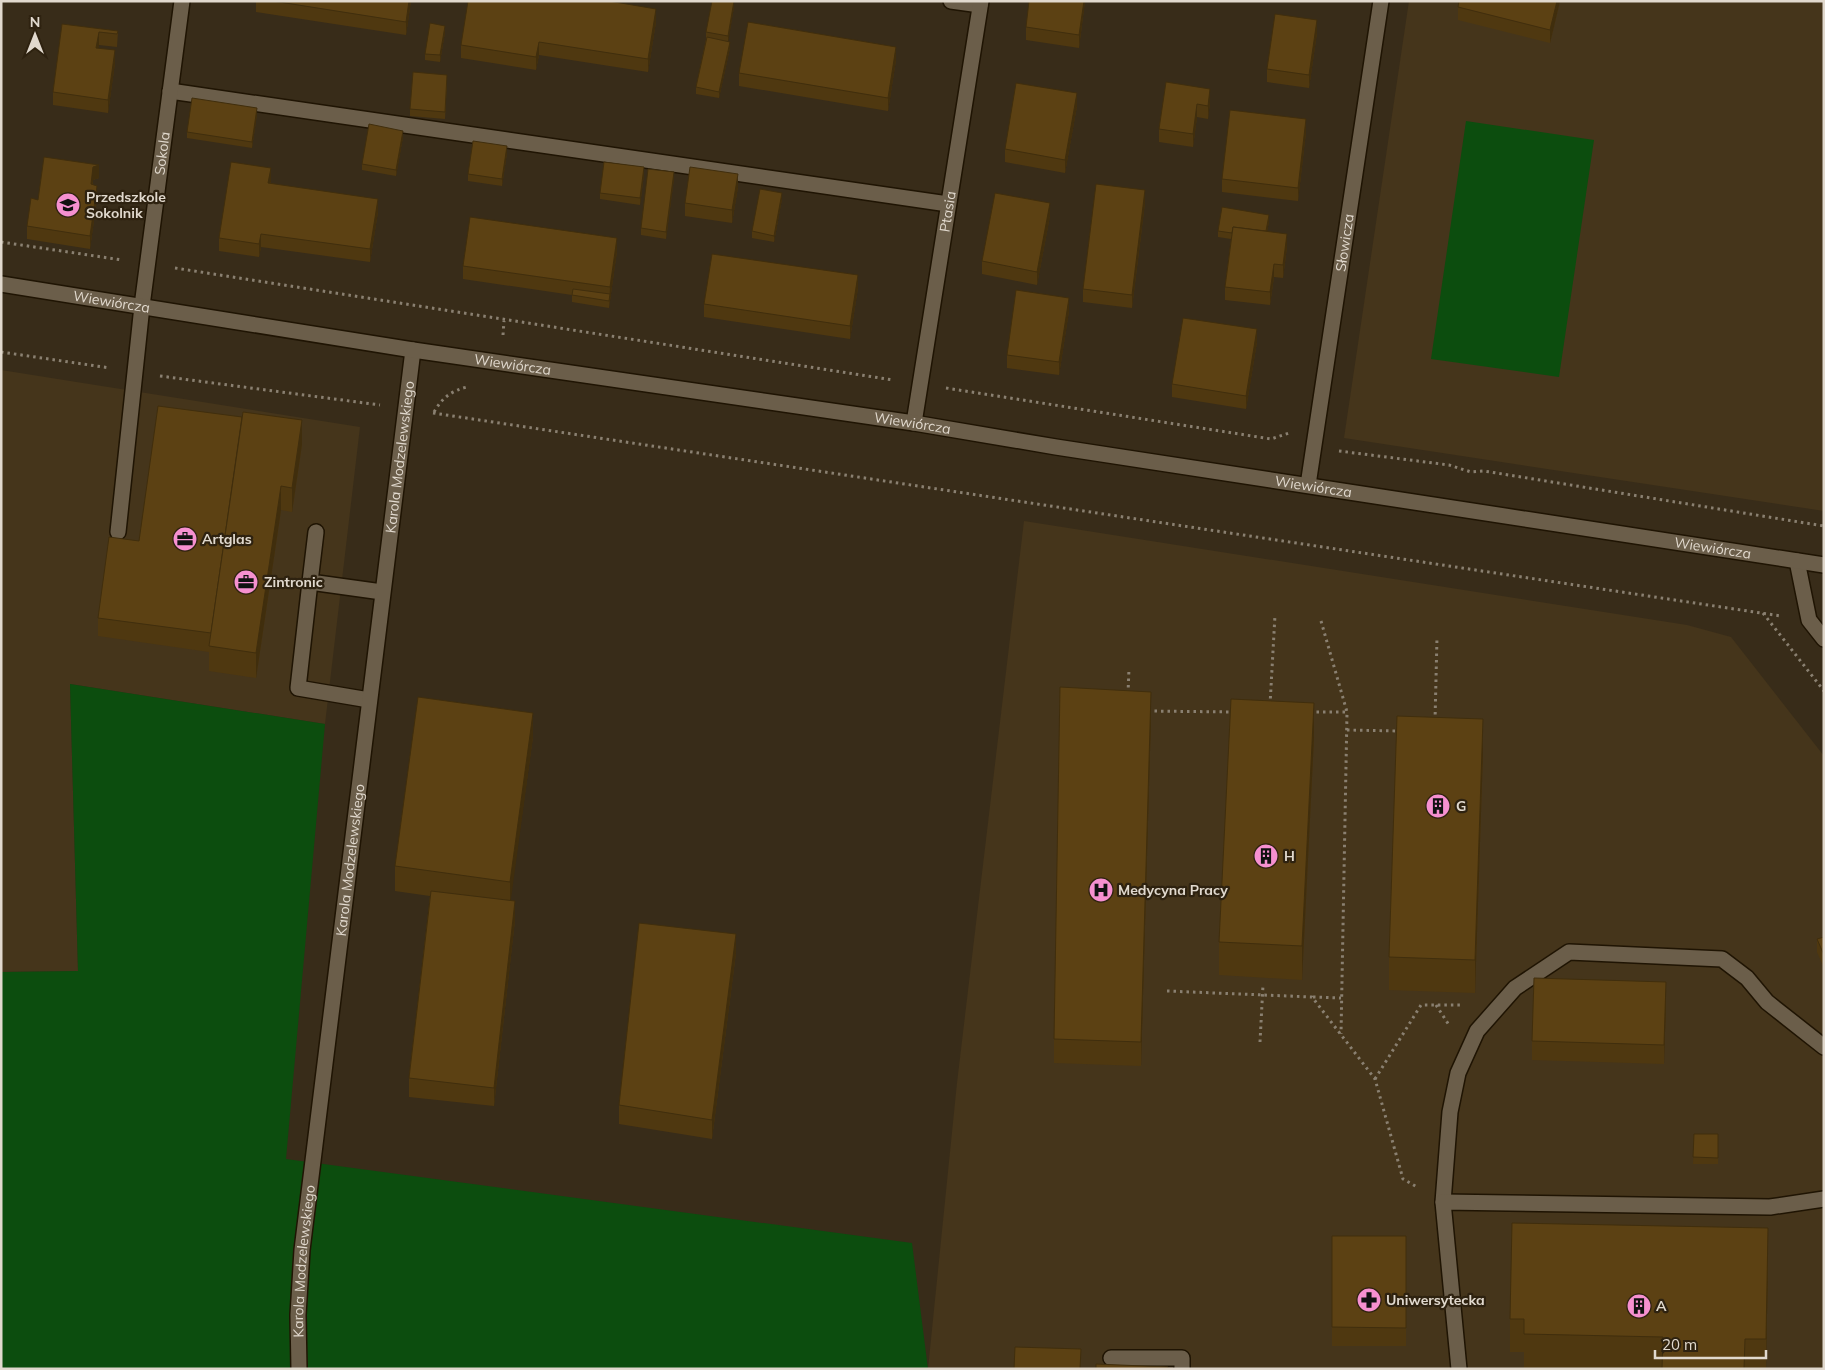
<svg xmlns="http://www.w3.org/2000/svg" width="1825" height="1370" viewBox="0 0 1825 1370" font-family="Mulish,sans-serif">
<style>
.built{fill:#45351b}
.green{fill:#0c4d0e}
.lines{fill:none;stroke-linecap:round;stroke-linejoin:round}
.service-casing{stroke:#1f1403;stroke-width:18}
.minor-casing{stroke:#1f1403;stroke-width:18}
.tertiary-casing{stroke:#1f1403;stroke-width:18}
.path{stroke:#8a8071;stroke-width:3;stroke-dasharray:2.5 4;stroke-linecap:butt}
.service{stroke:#6b5e4a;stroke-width:15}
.minor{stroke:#6b5e4a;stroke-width:15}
.tertiary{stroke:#6b5e4a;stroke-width:15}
.wall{fill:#4f3810}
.shaded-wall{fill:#402e0d}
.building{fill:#5c4113;stroke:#402e0d}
.labels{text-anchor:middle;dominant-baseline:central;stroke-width:4.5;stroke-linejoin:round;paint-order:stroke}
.street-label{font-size:14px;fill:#e1d9ce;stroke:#2e2210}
.poi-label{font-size:14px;font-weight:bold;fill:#e1d9ce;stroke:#2e2210;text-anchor:start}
</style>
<rect width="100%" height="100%" fill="#382c19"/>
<g class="built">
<path d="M1409 1H1824V511L1344 438Z"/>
<path d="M1 370 360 427 325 724 70 684 78 971 1 972Z"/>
<path d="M1024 521 1687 625 1731 637 1824 756V1369H928L957 1083Z"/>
</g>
<g class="green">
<path d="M1466 121 1594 140 1559 377 1431 359Z"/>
<path d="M70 684 325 724 286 1159 912 1243 928 1369H1V972L78 971Z"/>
</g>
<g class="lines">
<defs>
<g id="service">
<path d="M170 91 948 204"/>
<path d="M118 532 142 306"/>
<path d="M316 532 310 582 382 592"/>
<path d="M1797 561 1809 620 1824 639"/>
<path d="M310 582 298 688 369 700"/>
<path d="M1443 1202 1450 1112 1458 1073 1477 1031 1515 988 1569 952 1722 959 1747 978 1767 1002 1824 1047"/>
<path d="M1111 1358H1182V1369"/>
<path d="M1459 1369 1443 1202 1770 1207 1824 1199"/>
</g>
<g id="minor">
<path d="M951 1 980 5"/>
<path id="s1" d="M142 306 182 1"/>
<path id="s2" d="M914 423 981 1"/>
<path id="s3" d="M1308 485 1381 1"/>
<path id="s4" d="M299 1369 298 1315 302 1250 413 350"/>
</g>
<g id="tertiary">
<path id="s5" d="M1 284 413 350 914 423 1056 447 1824 565"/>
</g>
</defs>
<use href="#service" class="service-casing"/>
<use href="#minor" class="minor-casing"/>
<use href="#tertiary" class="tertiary-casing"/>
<g class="path">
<path d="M1 242 122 260"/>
<path d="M175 268 893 380"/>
<path d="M503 335 504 321"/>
<path d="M1 352 110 368"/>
<path d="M160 376 380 405"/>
<path d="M946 388 1271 439 1289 433"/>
<path d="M434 412C442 398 451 391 467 387"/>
<path d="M433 413 1781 616"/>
<path d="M1339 451 1449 465 1471 472 1484 471 1824 526"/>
<path d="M1763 613 1824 691"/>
<path d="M1321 621 1347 712 1341 1034"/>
<path d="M1128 694 1129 668"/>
<path d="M1270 705 1275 615"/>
<path d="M1148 711 1234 712"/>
<path d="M1310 712H1347"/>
<path d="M1435 721 1437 637"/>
<path d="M1347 730 1399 731"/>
<path d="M1167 991 1312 997 1375 1079 1403 1179 1417 1187"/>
<path d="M1313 997 1341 998"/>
<path d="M1436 1005 1449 1025"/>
<path d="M1260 1042 1263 985"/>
<path d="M1375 1079 1421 1005H1463"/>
</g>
<use href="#service" class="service"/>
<use href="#minor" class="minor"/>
<use href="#tertiary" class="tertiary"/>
</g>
<g class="wall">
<path d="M256 1H411L406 35 256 12Z"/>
<path d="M1085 1 1079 48 1026 40V27Z"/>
<path d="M1560 1 1550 43 1458 20V7Z"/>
<path d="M734 7 728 41 730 48 719 98 696 94V87L706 39V32Z"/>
<path d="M656 22 648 72 539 55 536 70 461 58V45Z"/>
<path d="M62 24 118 31 117 47 99 45 98 48 115 63 108 113 53 105V92Z"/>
<path d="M445 32 440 62 425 60V54Z"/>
<path d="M1317 33 1309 88 1267 82V69Z"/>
<path d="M896 60 888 111 739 86V73Z"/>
<path d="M447 81 445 119 410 116V109Z"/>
<path d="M1166 82 1210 102 1208 119 1197 117 1193 147 1159 142V129Z"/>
<path d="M1077 106 1065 173 1005 162V149Z"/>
<path d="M257 114 252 148 187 138V132Z"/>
<path d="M1306 132 1298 201 1222 192V179Z"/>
<path d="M403 137 396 176 362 170V164Z"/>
<path d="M507 153 502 186 468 181V174Z"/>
<path d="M44 157 99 178 93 180V184L97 199 90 249 27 239V226L38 200Z"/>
<path d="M644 174 640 205 600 199V193Z"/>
<path d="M674 178 666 239 641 235V228Z"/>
<path d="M271 181V184L378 212 370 262 261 247 259 257 219 251V238Z"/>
<path d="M738 187 732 223 685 216V203Z"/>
<path d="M782 199 774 242 752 238V231Z"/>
<path d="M1145 203 1132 308 1083 302V289Z"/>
<path d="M1050 216 1037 285 982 274V261Z"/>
<path d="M1269 221 1267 232 1287 247 1283 278 1274 277 1270 305 1225 300V287L1231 239 1218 237V231Z"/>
<path d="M617 251 609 308 572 302V295L463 279V266Z"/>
<path d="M858 288 850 339 704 317V304Z"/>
<path d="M1069 311 1059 375 1007 368V355Z"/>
<path d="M1257 342 1246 409 1172 397V384Z"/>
<path d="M302 444 292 512 281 510 256 678 209 671V652L98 636V618L139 541Z"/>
<path d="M1151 717 1141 1066 1054 1063V1039Z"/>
<path d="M533 737 510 901 515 920 494 1106 409 1097V1078L430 896 395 891V866Z"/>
<path d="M1314 737 1302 980 1219 975V942Z"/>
<path d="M1483 752 1475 993 1389 990V957Z"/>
<path d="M1824 937V968L1817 952V939Z"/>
<path d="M736 953 712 1139 619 1124V1105Z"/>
<path d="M1666 1001 1664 1064 1532 1060V1041Z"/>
<path d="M1694 1134H1718V1164H1693Z"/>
<rect x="1332" y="1236" width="74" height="110"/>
<path d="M1768 1261 1766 1369H1587L1524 1368V1352H1510V1319Z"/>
</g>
<g class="shaded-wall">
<path d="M409 1H411L406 35V22Z"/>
<path d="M734 1V7L728 43V36Z"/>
<path d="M1084 1H1085L1079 48V35Z"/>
<path d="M1557 1H1560L1550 43V30Z"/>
<path d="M656 9V22L648 72V59Z"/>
<path d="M1317 20V33L1309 88V75Z"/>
<path d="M445 26V32L440 62V55Z"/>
<path d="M99 32V45L96 61V48Z"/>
<path d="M539 42V55L536 70V57Z"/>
<path d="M730 42V48L719 98V92Z"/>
<path d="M896 47V60L888 111V98Z"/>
<path d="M115 50V63L108 113V100Z"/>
<path d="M1210 89V102L1208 119V106Z"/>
<path d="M1077 93V106L1065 173V160Z"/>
<path d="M1197 104V117L1193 147V134Z"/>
<path d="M257 108V114L252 148V142Z"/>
<path d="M1306 119V132L1298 201V188Z"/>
<path d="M403 131V137L396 176V170Z"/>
<path d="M507 146V153L502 186V179Z"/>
<path d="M99 165V178L93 180 91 197V184L93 167Z"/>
<path d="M644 167V174L640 205V198Z"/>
<path d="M271 168V181L268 196V183Z"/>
<path d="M674 172V178L666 239V232Z"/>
<path d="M738 174V187L732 223V210Z"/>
<path d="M97 186V199L90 249V236Z"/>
<path d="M1145 190V203L1132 308V295Z"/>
<path d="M782 193V199L774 242V236Z"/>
<path d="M378 199V212L370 262V249Z"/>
<path d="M1050 203V216L1037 285V272Z"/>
<path d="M1269 215V221L1265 245V238Z"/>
<path d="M261 234V247L259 257V244Z"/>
<path d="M1287 234V247L1283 278V265Z"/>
<path d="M617 238V251L609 308 610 287Z"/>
<path d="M1274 264V277L1270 305V292Z"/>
<path d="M858 275V288L850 339V326Z"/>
<path d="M1069 298V311L1059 375V362Z"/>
<path d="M1257 329V342L1246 409V396Z"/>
<path d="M302 420V444L292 512V488Z"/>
<path d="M281 486V510L256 678V653Z"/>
<path d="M1151 692V717L1141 1066V1042Z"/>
<path d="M1314 703V737L1302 980V946Z"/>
<path d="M533 713V737L510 906V882Z"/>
<path d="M1483 719V752L1475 993V960Z"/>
<path d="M515 901V920L494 1106V1088Z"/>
<path d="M736 934V953L712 1139V1120Z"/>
<path d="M1666 982V1001L1664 1064V1045Z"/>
<path d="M1768 1228V1261L1766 1369V1339Z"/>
</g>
<g class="building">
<path d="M273 1H409L406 22Z"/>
<path d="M468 1H609L656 9 648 59 539 42 536 57 461 45Z"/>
<path d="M712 1H734L728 36 706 32Z"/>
<path d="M1029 1H1084L1079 35 1026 27Z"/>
<path d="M1459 1H1557L1550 30 1458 7Z"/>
<path d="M1275 14 1317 20 1309 75 1267 69Z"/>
<path d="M748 22 896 47 888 98 739 73Z"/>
<path d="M430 23 445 26 440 55 425 54Z"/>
<path d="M62 24 118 31 117 34 99 32 96 48 115 50 108 100 53 92Z"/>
<path d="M707 37 730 42 719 92 696 87Z"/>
<path d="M413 72 447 75 445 112 410 109Z"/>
<path d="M1166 82 1210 89 1208 106 1197 104 1193 134 1159 129Z"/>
<path d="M1016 83 1077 93 1065 160 1005 149Z"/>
<path d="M192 98 257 108 252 142 187 132Z"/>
<path d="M1230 110 1306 119 1298 188 1222 179Z"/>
<path d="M369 124 403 131 396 170 362 164Z"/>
<path d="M473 141 507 146 502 179 468 174Z"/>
<path d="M44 157 99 165 93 167 91 184 97 186 90 236 27 226 31 198 38 200Z"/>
<path d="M231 162 271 168 268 183 378 199 370 249 261 234 259 244 219 238Z"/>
<path d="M604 162 644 167 640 198 600 193Z"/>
<path d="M690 167 738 174 732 210 685 203Z"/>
<path d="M648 169 674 172 666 232 641 228Z"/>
<path d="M1096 184 1145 190 1132 295 1083 289Z"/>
<path d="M760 189 782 193 774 236 752 231Z"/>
<path d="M995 193 1050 203 1037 272 982 261Z"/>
<path d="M1222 207 1269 215 1266 231 1233 227 1232 233 1218 231Z"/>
<path d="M470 217 617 238 610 287 463 266Z"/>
<path d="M1233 227 1287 234 1283 265 1274 264 1270 292 1225 287Z"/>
<path d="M712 254 858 275 850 326 704 304Z"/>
<path d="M573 289 610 294 609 301 572 295Z"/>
<path d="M1016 290 1069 298 1059 362 1007 355Z"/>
<path d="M1183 318 1257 329 1246 396 1172 384Z"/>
<path d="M158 406 242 417 211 633 98 618 109 537 139 541Z"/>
<path d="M243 412 302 420 292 488 281 486 256 653 209 646Z"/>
<path d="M1060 687 1151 692 1141 1042 1054 1039Z"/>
<path d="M418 697 533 713 510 882 395 866Z"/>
<path d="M1231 699 1314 703 1302 946 1219 942Z"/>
<path d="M1397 716 1483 719 1475 960 1389 957Z"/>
<path d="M431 891 515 901 494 1088 409 1078Z"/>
<path d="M639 923 736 934 712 1120 619 1105Z"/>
<path d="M1824 937V955L1817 939Z"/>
<path d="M1534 978 1666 982 1664 1045 1532 1041Z"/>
<path d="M1694 1134H1718V1158L1693 1157Z"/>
<path d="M1512 1223 1768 1228 1766 1339H1745L1744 1369H1662L1663 1337 1524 1334V1319H1510Z"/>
<path d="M1332 1236H1406V1328L1332 1327Z"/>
<path d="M1015 1347 1081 1349 1080 1369H1014Z"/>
<path d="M1096 1364 1168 1367V1369H1096Z"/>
</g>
<defs>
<symbol id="school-disc" viewBox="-11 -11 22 22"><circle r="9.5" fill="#f690d0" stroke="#2e2210"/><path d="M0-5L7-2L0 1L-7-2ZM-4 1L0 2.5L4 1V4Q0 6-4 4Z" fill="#111"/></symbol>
<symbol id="office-disc" viewBox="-11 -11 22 22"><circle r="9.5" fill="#f690d0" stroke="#2e2210"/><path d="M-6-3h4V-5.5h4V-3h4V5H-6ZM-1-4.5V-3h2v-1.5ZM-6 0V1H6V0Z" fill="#111"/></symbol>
<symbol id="building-disc" viewBox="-11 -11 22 22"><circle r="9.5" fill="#f690d0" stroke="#2e2210"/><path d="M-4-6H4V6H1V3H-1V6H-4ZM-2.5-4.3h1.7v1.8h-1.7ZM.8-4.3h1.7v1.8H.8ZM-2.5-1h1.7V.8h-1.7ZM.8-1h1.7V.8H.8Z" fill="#111"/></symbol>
<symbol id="hospital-disc" viewBox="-11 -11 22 22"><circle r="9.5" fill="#f690d0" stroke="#2e2210"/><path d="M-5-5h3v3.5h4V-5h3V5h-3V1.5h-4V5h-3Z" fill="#111"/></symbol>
<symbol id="pharmacy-disc" viewBox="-11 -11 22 22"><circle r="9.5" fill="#f690d0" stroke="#2e2210"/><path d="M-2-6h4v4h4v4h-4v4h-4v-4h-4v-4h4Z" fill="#111"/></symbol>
</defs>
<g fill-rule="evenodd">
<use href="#school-disc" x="54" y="191" width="28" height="28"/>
<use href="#office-disc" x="171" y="525" width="28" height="28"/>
<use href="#office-disc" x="232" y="568" width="28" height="28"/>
<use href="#building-disc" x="1424" y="792" width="28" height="28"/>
<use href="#building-disc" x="1252" y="842" width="28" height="28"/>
<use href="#hospital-disc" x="1087" y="876" width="28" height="28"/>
<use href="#pharmacy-disc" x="1355" y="1286" width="28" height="28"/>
<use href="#building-disc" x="1625" y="1292" width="28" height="28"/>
</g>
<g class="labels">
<g class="street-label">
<text stroke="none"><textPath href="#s1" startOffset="154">Sokola</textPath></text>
<text stroke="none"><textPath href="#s2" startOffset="214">Ptasia</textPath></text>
<text stroke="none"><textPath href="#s3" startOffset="245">Słowicza</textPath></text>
<text stroke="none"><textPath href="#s5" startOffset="112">Wiewiórcza</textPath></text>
<text stroke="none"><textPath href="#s5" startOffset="518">Wiewiórcza</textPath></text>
<text stroke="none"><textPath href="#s5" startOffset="922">Wiewiórcza</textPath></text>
<text stroke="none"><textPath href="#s4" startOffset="918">Karola Modzelewskiego</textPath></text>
<text stroke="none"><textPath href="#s5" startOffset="1328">Wiewiórcza</textPath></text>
<text stroke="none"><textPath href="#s5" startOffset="1732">Wiewiórcza</textPath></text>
<text stroke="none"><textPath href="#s4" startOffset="512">Karola Modzelewskiego</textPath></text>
<text stroke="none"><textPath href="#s4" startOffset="108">Karola Modzelewskiego</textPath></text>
</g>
<g class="poi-label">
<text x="86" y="197">Przedszkole<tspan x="86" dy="16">Sokolnik</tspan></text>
<text x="202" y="539">Artglas</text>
<text x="264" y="582">Zintronic</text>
<text x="1456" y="806">G</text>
<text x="1284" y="856">H</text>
<text x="1118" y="890">Medycyna Pracy</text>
<text x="1386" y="1300">Uniwersytecka</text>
<text x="1656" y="1306">A</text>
</g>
</g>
<rect width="1825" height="1370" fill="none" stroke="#e1d9ce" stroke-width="5"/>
<g transform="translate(35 35)" stroke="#2e2210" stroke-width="4" paint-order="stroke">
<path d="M0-4L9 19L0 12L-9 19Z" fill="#e1d9ce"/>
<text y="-8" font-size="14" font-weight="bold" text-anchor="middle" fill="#e1d9ce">N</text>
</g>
<path d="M1655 1350v8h111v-8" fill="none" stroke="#e1d9ce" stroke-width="2.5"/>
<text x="1662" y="1350" font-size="15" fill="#e1d9ce" stroke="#2e2210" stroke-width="4" paint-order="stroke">20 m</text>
</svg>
